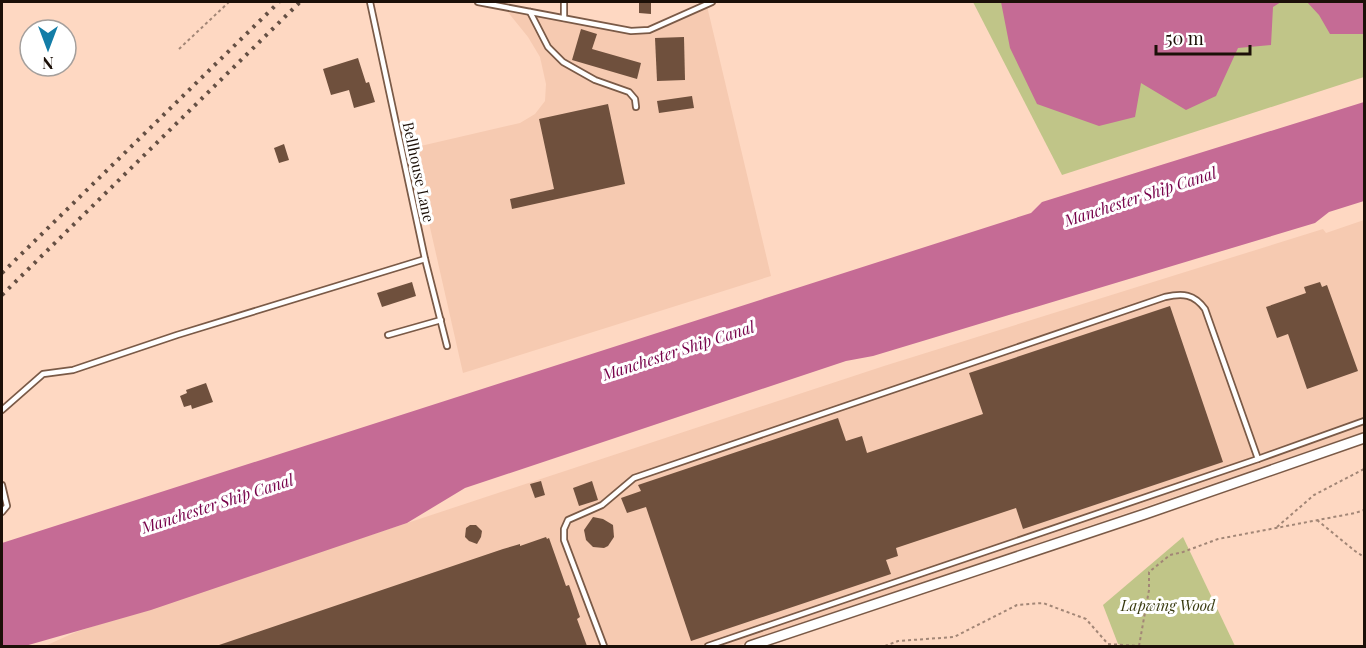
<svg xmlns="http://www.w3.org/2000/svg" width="1366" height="648" viewBox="0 0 1366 648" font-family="'Playfair Display',serif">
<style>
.built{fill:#f6cab1}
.green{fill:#c0c588}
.water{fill:#c56b95}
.building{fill:#6f503d}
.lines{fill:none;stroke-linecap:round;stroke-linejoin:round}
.lane-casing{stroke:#7a5a47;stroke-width:8}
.street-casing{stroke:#7a5a47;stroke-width:12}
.path{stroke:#a28676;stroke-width:2;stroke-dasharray:3 3;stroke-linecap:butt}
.lane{stroke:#fff;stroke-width:4.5}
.street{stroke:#fff;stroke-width:9}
.rail{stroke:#644f43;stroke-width:4;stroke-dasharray:3 6;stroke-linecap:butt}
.labels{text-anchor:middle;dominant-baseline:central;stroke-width:6;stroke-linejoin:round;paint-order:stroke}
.street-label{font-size:15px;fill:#1c1008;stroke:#fff}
.park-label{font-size:15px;font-style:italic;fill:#383a0f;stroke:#fff}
.water-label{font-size:16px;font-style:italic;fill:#77024a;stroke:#fff}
</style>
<rect width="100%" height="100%" fill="#fed8c2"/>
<g class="built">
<path d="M707 6 771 276 463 373 412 148 520 123 535 114 545 101 546 84 540 57 528 37 507 11 629 33 650 34Z"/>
<path d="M1364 220V432L737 646H45L76 632 884 366 1323 229 1326 233Z"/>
</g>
<g class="green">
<path d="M973 2H1364V77L1062 175Z"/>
<path d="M1183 537 1235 646H1123L1118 644 1103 605Z"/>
</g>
<g class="water">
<path d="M1001 2H1281L1273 7 1271 45 1238 48 1216 96 1186 110 1141 83 1135 117 1099 126 1037 104 1010 48Z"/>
<path d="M1307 2H1364V34H1330L1319 15Z"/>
<path d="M1364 102V201L1329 212 1315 223 873 356 846 361 465 488 407 523 151 610 25 646H2V543L1031 213 1042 202Z"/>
</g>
<g class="building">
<path d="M639 2H651V14L639 13Z"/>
<path d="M581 29 597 34 592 49 641 63 637 79 572 60Z"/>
<path d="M684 37 685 80 657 81 655 38Z"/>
<path d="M358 58 366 83 369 82 375 102 354 108 349 90 331 95 323 69Z"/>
<path d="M692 96 694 108 659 113 657 101Z"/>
<path d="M608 104 625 184 512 209 510 199 554 189 539 119Z"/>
<path d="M284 144 289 160 279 163 274 148Z"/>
<path d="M412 282 416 296 382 307 377 293Z"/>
<path d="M1320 282 1322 287 1327 285 1358 371 1307 389 1288 334 1277 338 1266 307 1306 293 1304 287Z"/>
<path d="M1170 306 1223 462 1023 529 1016 508 896 548 898 556 886 560 891 574 691 641 646 507 627 513 621 498 641 491 638 485 838 418 846 441 862 436 867 453 983 414 969 373Z"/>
<path d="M206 383 213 402 192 409 191 405 184 407 180 396 187 393 186 390Z"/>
<path d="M541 481 545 495 535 498 530 484Z"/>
<path d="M592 481 598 500 579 506 573 488Z"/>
<path d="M593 517 603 519 613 525 614 537 608 546 604 548 593 547 586 540 584 530Z"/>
<path d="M470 525H476L482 531 481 537 477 544 469 541 465 537 466 528Z"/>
<path d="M546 537 547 539 549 538 566 586 569 585 580 617 577 619 587 646H219V645L503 549 520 544V546Z"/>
</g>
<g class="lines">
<defs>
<g id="lane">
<path d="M370 2 425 259 447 346"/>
<path d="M478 2 631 31 649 30 712 2"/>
<path d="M564 2V18"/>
<path d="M530 12 548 47 563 62 595 80 629 92 635 99 636 107"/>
<path d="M388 335 441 320"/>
<path d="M2 410 43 374 73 370 177 335 425 259"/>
<path d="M2 485 7 506 2 512"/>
<path d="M604 646 564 540V529L568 520 602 505 634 478 1165 297C1183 293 1194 294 1205 309L1258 459"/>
<path d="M708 646 1258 459 1364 421"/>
</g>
<path id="street" d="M750 646 1145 514 1364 438"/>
</defs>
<use href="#lane" class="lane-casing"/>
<use href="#street" class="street-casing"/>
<g class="path">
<path d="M179 49 229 2"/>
<path d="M1317 520 1355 551 1364 557"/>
<path d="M1277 527 1314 495 1364 469"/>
<path d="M885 646 898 641 954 637 1017 605 1043 603 1086 619 1108 644 1139 646"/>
<path d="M1139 646 1149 590V572L1170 555 1183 552 1218 539 1355 513 1364 510"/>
</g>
<use href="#lane" class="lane"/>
<use href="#street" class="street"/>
<g class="rail">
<path d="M2 273 279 2"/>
<path d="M2 295 300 2"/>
</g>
</g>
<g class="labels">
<g class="street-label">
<text transform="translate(419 172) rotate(78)">Bellhouse Lane</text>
</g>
<g class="park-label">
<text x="1168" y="605">Lapwing Wood</text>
</g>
<g class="water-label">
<text transform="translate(1140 196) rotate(-18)">Manchester Ship Canal</text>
<text transform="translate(678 350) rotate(-18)">Manchester Ship Canal</text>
<text transform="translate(217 503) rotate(-18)">Manchester Ship Canal</text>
</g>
</g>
<rect width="1366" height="648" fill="none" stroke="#1c1008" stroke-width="6"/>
<g transform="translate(48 48) rotate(180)"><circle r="28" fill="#ffffff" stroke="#a49f9c" stroke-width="1.5"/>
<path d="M0-4.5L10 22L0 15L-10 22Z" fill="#137da7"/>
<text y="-9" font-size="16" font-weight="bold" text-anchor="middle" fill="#1c1008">N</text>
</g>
<path d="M1156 45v9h94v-9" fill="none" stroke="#1c1008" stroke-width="3"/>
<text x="1165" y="45" font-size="18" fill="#1c1008" stroke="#ffffff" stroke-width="4.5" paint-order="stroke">50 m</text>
</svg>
